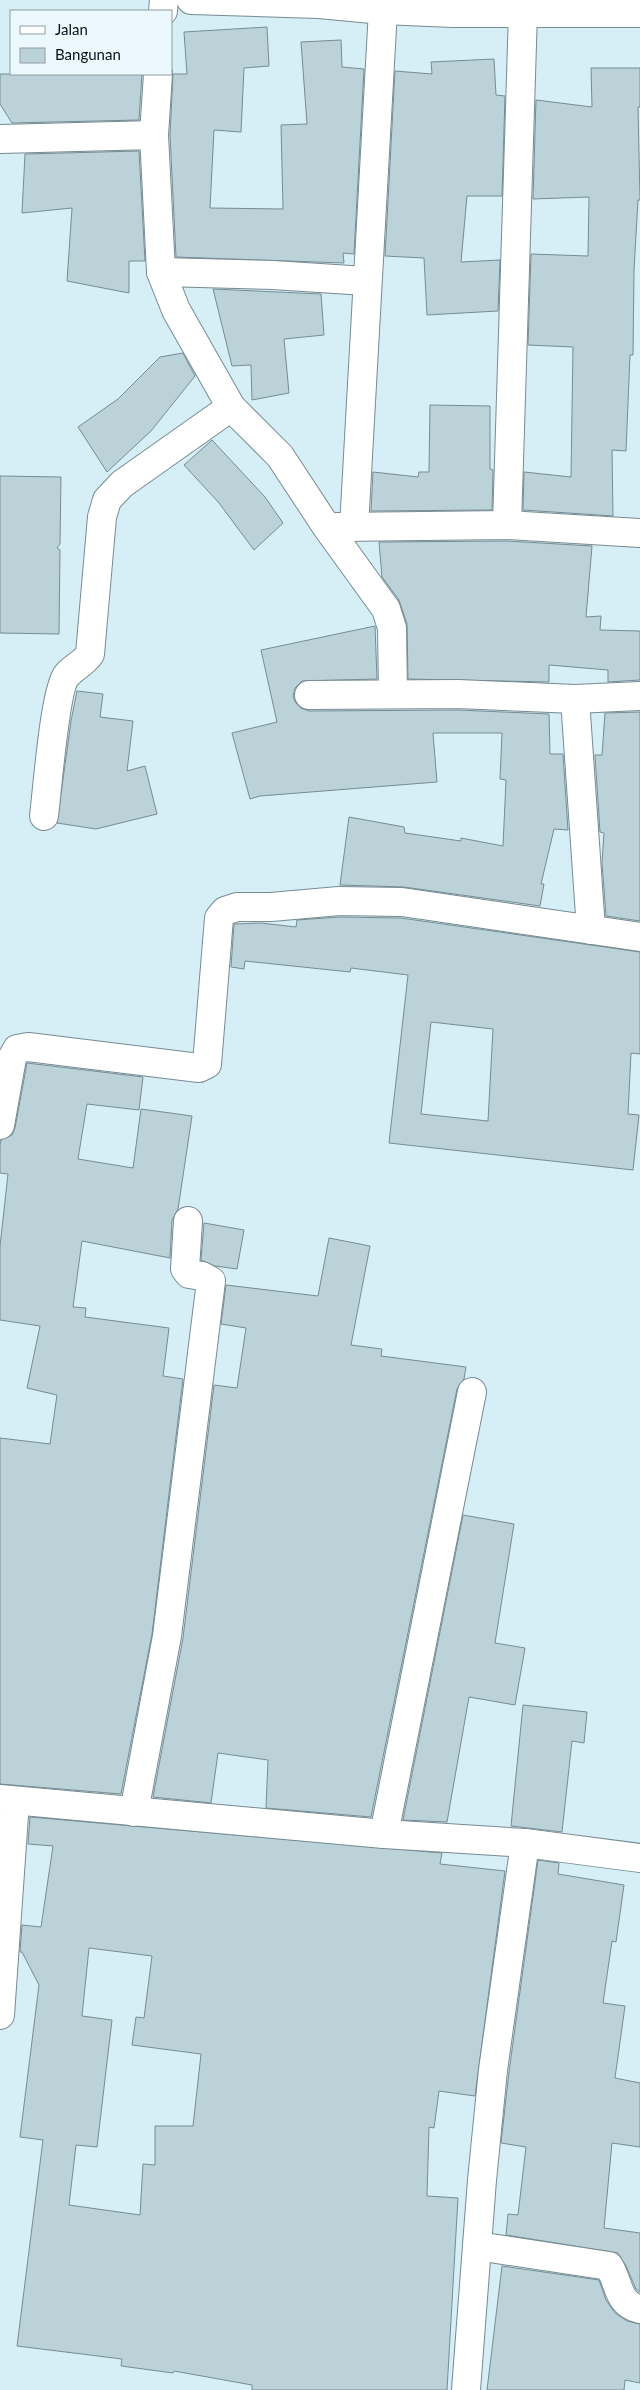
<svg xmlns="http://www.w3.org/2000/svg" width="640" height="2390" viewBox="0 0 640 2390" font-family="Lato,sans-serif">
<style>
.building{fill:#bbd2d9;stroke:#768c93;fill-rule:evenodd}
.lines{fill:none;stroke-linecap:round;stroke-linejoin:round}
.street-casing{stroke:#768b92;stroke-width:30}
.secondary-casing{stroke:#768b92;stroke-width:30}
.street{stroke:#fff;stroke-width:28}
.secondary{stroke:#fff;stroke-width:28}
</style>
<rect width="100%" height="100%" fill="#d6eef5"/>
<g class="building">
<path d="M267 27 269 66 244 68 241 132 214 130 210 208 283 209 281 125 307 124 301 42 341 40 342 67 364 69 354 254 343 253 344 263 176 257 170 135 173 74H187L184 32Z"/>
<path d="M494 59 496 95 505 96 502 196H467L461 262 500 260 498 311 427 315 424 258 385 256 395 71 432 74 431 62Z"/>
<path d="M591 68H640V107H638L640 200H638L634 270 633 355H630L626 451 612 450 613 516 523 510 524 472 571 477 573 347 528 345 531 254 588 256 589 197 533 199 536 100 592 107Z"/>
<path d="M0 74H142L139 120 12 123 0 104Z"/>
<path d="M139 151 145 261H129V293L67 281 72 208 22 213 25 154Z"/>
<path d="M213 289 321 294 324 335 284 339 289 393 252 400 251 365 232 366Z"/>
<path d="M183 353 195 376 151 431 107 472 78 427 118 399 160 357Z"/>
<path d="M430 405 490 406V469L493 470 492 510 371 511 373 472 418 477 419 472H429Z"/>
<path d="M212 440 265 497 283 523 254 550 219 503 184 465Z"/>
<path d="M0 476 61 477 60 544 57 548 60 550 59 634 0 633Z"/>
<path d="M507 541 592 546 586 617 601 616 600 630 640 631V680L608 682V670L549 665V682L408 679 407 624 399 600 382 577 379 542Z"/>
<path d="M375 626 377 679 302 681 295 688 293 696 295 702 301 708 309 711 458 710 549 714 550 754H563L568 830 554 829 541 884H544L540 906 404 887 340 885 349 817 404 827 405 833 461 841V838L503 846 506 780 500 779 502 733H433L437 782 260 796 250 799 232 733 277 722 261 650Z"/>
<path d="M77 691 103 694 100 717 133 721 127 771 145 766 157 814 96 829 57 823 71 721Z"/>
<path d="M640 712V921L606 916 602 863 604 833 600 832 595 755H602L605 713Z"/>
<path d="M340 917 401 918 640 952V1054L631 1053 628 1114 639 1115 633 1170 389 1143 408 975 351 968 350 972 245 961 244 969 231 967 234 924 261 923 296 927 297 920ZM431 1022 493 1029 488 1121 421 1114Z"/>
<path d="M27 1063 143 1077 139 1110 87 1104 78 1159 133 1168 141 1109 192 1116 178 1209 172 1220 170 1258 82 1241 73 1307 86 1308 85 1317 169 1328 163 1376 183 1379 152 1634 121 1794 0 1784V1438L50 1444 57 1395 27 1388 40 1326 0 1320V1246L8 1174 0 1173V1145L1 1140 12 1135 15 1128Z"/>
<path d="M204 1223 244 1230 237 1269 215 1266 201 1260Z"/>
<path d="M329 1238 370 1246 351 1345 382 1349 381 1356 466 1367 464 1379 457 1389 371 1817 266 1808 268 1760 218 1753 211 1803 153 1797 183 1638 214 1385 237 1388 246 1328 221 1324 226 1285 318 1296Z"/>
<path d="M463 1515 514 1524 495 1643 525 1648 515 1705 469 1697 447 1822 403 1820Z"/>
<path d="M523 1705 587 1712 584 1743 572 1741 562 1832 511 1826Z"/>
<path d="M30 1817 442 1853 440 1864 505 1871 475 2096 439 2091 434 2128 429 2127 427 2196 458 2198 447 2390H252V2385L174 2371 173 2373 121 2366 122 2359 17 2346 43 2140 20 2137 39 1985 22 1952H20L22 1925 41 1927 53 1846 28 1844ZM89 1948 152 1956 144 2018 136 2017 132 2045 201 2054 193 2126H155V2165L143 2164 140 2215 69 2205 76 2145 97 2147 112 2020 82 2016Z"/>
<path d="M538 1860 559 1863 558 1874 624 1885 616 1942 612 1941 603 2003 625 2006 615 2078 640 2083V2147L612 2143 604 2228 640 2233V2292L636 2289 626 2266 618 2253 506 2235 508 2214 518 2215 526 2147 501 2143 509 2072Z"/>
<path d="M502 2266 599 2280 606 2300 615 2313 627 2321 640 2324V2383L625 2380 624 2390H487Z"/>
</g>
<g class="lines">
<defs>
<g id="street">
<path d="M191 0 319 4 383 10 453 13H640"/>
<path d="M163 11 164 0"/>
<path d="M158 74 154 135 161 272 176 310 231 407 280 456 326 526 386 609 392 628 393 693"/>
<path d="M0 139 154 135"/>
<path d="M161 272 273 275 366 281"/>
<path d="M507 525 523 12"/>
<path d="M337 527 507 525 640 533"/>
<path d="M354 527 383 10"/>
<path d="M309 695 458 694 575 699 640 696"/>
<path d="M575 699 591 930"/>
<path d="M44 816C47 792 55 688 67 675 74 667 84 663 90 654L102 517 107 500 122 484 231 407"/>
<path d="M0 1125 12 1058 17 1049 28 1047 199 1068 207 1064 219 918 225 911 237 907H271L339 901 402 902 640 937"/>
<path d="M134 1812 167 1636 211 1281 202 1276 189 1274 185 1269 188 1221"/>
<path d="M384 1834 472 1392"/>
<path d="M0 2015 15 1801"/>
<path d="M477 2246 609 2266C620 2284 617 2304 640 2309"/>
<path d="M466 2390 482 2180 493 2070 525 1843"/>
</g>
<path id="secondary" d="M0 1799 384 1834 525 1843 640 1858"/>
</defs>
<use href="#street" class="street-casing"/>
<use href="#secondary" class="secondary-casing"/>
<use href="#street" class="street"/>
<use href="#secondary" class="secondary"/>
</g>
<rect x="10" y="10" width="162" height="65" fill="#ebf9fe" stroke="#909ca0"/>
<rect x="20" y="26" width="25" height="8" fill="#ffffff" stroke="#909ca0"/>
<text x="55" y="35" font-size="15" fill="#081013">Jalan</text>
<rect x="20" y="48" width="25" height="15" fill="#bbd2d9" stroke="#909ca0"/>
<text x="55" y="60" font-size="15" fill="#081013">Bangunan</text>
</svg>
